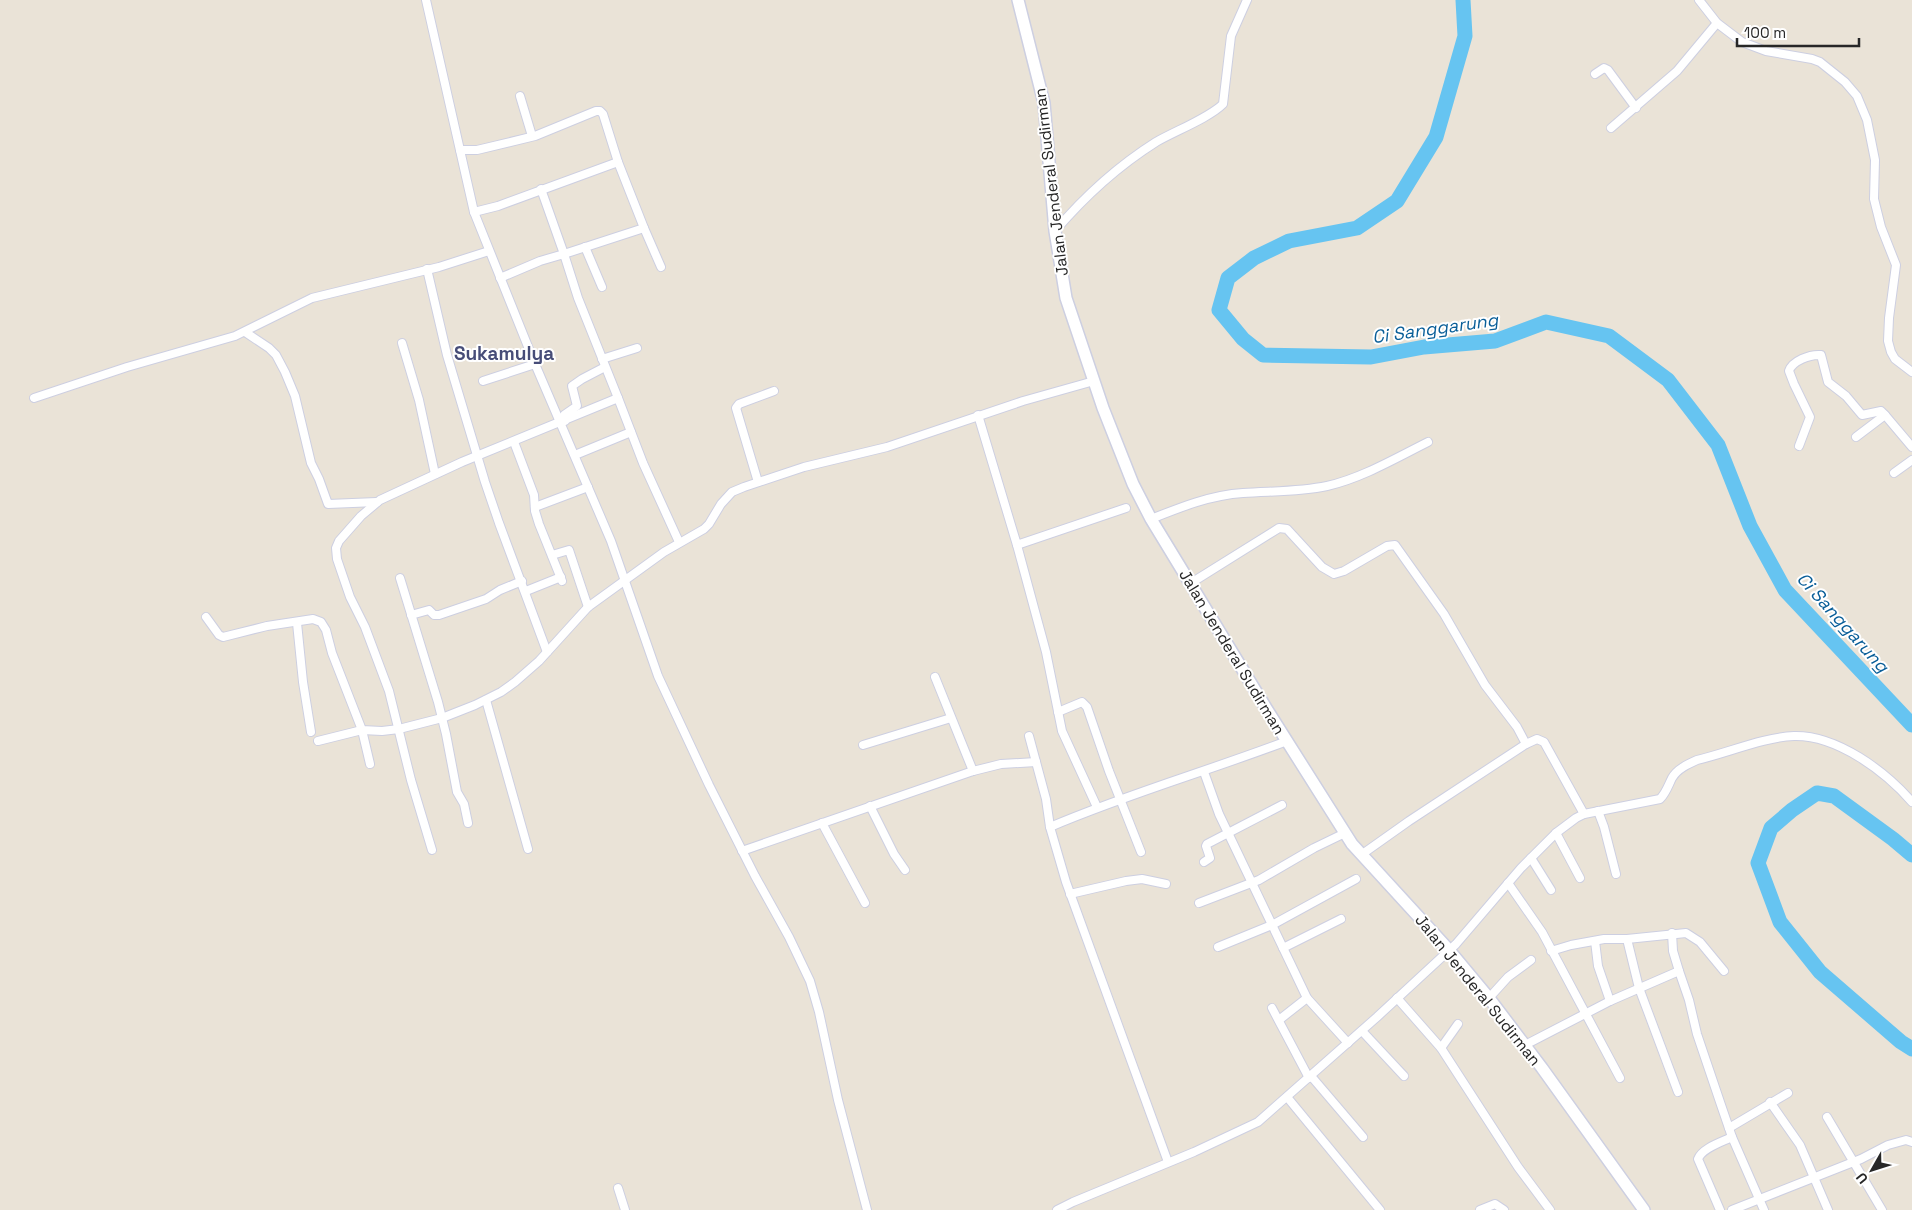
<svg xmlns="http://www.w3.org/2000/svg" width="1912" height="1210" viewBox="0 0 1912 1210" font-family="'Space Grotesk',sans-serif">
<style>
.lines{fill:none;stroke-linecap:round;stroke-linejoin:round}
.river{stroke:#66c4f1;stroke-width:15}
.street-casing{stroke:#cdcfe1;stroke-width:10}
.secondary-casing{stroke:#cdcfe1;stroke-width:14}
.street{stroke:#fff;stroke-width:8}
.secondary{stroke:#fff;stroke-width:11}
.labels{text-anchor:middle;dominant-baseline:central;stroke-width:4;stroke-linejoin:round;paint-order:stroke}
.street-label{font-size:16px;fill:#272727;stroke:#fff}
.water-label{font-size:18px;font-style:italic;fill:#095e98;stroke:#fff}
.quarter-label{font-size:19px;font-weight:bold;fill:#474d78;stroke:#fff}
</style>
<rect width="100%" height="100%" fill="#eae3d7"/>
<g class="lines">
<g class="river">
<path d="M1463 0 1465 36 1436 137 1397 201 1357 228 1289 241 1254 258 1228 278 1219 310 1243 339 1263 355 1371 357 1424 347 1495 341 1546 322 1609 336 1668 380 1718 445 1750 526 1785 590 1912 725"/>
<path d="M1912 855 1893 839 1834 796 1817 793 1792 810 1771 828 1758 863 1780 922 1820 972 1901 1042 1912 1049"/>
</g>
<defs>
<g id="street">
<path d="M426 0 474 212 535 364 611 541 658 676 709 785 755 876 789 937 810 981 819 1012 838 1100 867 1210"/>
<path d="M1699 0 1717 23 1742 42 1766 51 1812 59 1820 62 1845 82 1857 96 1867 120 1875 160 1874 199 1881 227 1896 265 1889 318 1888 341 1891 352 1895 359 1912 372"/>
<path d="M1595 74 1604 68 1608 70 1636 108"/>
<path d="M520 96 532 136"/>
<path d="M1611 128 1677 71 1717 23"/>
<path d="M460 150H477L535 136 596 111H600L603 114 618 162 644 228 564 254 541 189"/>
<path d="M474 212 498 206 618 162"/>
<path d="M644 228 661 267"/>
<path d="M1055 231C1084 197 1118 166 1156 142 1175 131 1209 118 1223 104L1231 36 1247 0"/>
<path d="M585 247 602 287"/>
<path d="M427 269 447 355 485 482 499 523 547 652"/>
<path d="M500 278 540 261 564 254 578 298 618 398"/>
<path d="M245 332 269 348 276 355 285 372 295 396 311 463 319 479 328 504 377 502"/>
<path d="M402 343 419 400 435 474"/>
<path d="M602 359 637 348"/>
<path d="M483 381 535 364"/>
<path d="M34 398 127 367 235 336 312 298 439 267 489 251"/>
<path d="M978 415 1017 545 1126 508"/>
<path d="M565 421 564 415 577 406 572 386 582 379 605 367"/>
<path d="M1856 437 1885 415 1912 447"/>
<path d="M514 442 534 495 535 511 539 524 562 581"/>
<path d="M1799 446 1810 417 1794 384 1789 371C1792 361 1810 354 1821 355L1828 382 1846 396 1862 415 1881 411 1885 415"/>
<path d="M575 455 631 432"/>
<path d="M1894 473 1912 460"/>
<path d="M758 482 736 408 739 404 774 391"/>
<path d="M535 507 588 487"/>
<path d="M1151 519C1181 507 1211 495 1243 493 1271 491 1299 492 1327 486 1362 478 1396 458 1428 442"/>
<path d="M1017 545 1046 652 1062 731 1097 807"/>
<path d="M552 555 569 550 588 607"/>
<path d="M400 578 438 702 446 734 457 792 464 804 468 823"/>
<path d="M1191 583 1279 528 1287 529 1322 567 1334 574 1344 571 1387 546 1395 545 1444 614 1485 685 1517 727 1526 744"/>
<path d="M526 591 561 577"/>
<path d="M411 615 429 610 434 615H439L486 599 500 590 522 581"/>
<path d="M206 617 219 635 223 637 267 626 313 619 321 622 326 630 332 653 362 730 382 731 399 729 442 718 475 705 501 692 515 682 539 661 588 607 664 552 704 529 709 524 721 504 732 492 744 487 804 467 887 447 1023 401 1094 381"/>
<path d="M297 623 303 682 311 732"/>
<path d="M935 677 973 771"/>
<path d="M486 700 528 849"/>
<path d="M1058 712 1082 702 1087 707 1109 771 1141 852"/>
<path d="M1029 736 1046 799 1050 827 1066 882 1168 1162"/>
<path d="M318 741 362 730 370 764"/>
<path d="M863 745 951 718"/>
<path d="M1204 772 1219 814 1307 998 1348 1043"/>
<path d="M870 806 894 854 905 870"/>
<path d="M1598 811 1604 827 1616 874"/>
<path d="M822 823 865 903"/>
<path d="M1050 827C1127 794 1208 771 1287 741"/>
<path d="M1556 833 1580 878"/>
<path d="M432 850 411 780 389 691 365 627 350 597 337 559 336 548 339 541 361 516 380 500 462 462 618 398 643 463 679 542"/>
<path d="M742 851 973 771 1001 764 1036 762"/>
<path d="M1361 855 1409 821 1526 744 1537 739 1544 742 1584 814"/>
<path d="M1531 858 1551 890"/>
<path d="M1204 862 1210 858 1206 846 1207 844 1282 805"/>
<path d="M1508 883 1542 932 1620 1078"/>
<path d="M1070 894 1126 881 1142 879 1166 884"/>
<path d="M1199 903 1259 880 1314 848 1345 833"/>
<path d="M1672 933 1673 951 1679 971"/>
<path d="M1627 939 1639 988 1678 1092"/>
<path d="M1595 941 1598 966 1610 1001"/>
<path d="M1218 947 1272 925 1356 879"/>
<path d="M1283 948 1341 919"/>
<path d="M1551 951 1571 945 1604 939H1627L1686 933 1700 942 1724 971"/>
<path d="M1397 998 1441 1048 1518 1167 1550 1210"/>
<path d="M1489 998 1508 977 1531 960"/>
<path d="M1272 1008 1309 1078"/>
<path d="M1279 1020 1307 998"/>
<path d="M1362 1031 1404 1076"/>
<path d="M1525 1045 1610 1001 1679 971 1689 1000 1697 1034 1720 1102 1732 1137 1764 1210"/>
<path d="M1441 1048 1458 1024"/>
<path d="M1311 1076 1363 1137"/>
<path d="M1287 1097 1380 1210"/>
<path d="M1770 1102 1800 1145 1828 1210"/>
<path d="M1827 1117 1882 1210"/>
<path d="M1729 1128 1788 1093"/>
<path d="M618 1188 625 1210"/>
<path d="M1057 1210 1073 1202 1194 1152 1258 1122 1377 1017 1456 944 1521 868 1556 833 1576 818 1584 814 1660 799C1666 793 1668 786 1672 778 1677 769 1688 764 1697 760 1727 753 1765 737 1794 736 1837 735 1885 771 1912 802"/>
<path d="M1480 1210 1495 1204 1504 1210"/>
<path d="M1720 1210 1698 1159C1702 1148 1722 1142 1732 1137"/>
<path d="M1732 1210 1861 1159 1888 1145 1906 1140 1912 1142"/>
</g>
<path id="secondary" d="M1018 0 1044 103 1055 231 1066 298 1103 408 1133 484 1151 519 1266 708 1352 844 1449 950 1489 998 1542 1068 1644 1210"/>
</defs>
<use href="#street" class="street-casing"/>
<use href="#secondary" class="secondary-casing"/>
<use href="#street" class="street"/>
<use href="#secondary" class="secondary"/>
</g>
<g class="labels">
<g class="street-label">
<text transform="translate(1051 182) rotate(-97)">Jalan Jenderal Sudirman</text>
<text transform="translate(1232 652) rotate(59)">Jalan Jenderal Sudirman</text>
<text transform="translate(1478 990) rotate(51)">Jalan Jenderal Sudirman</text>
</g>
<g class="water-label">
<text transform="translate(1435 328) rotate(-8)">Ci Sanggarung</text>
<text transform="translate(1843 622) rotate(48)">Ci Sanggarung</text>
</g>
<g class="quarter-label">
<text x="504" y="353">Sukamulya</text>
</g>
</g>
<g transform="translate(1872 1170) rotate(231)" stroke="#ffffff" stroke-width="4" paint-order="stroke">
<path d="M0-4L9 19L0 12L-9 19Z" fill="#272727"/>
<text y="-8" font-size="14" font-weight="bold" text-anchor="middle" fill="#272727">U</text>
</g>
<path d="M1737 38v8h122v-8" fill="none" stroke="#272727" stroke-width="2.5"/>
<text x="1744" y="38" font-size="15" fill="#272727" stroke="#ffffff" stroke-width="4" paint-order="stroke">100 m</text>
</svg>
